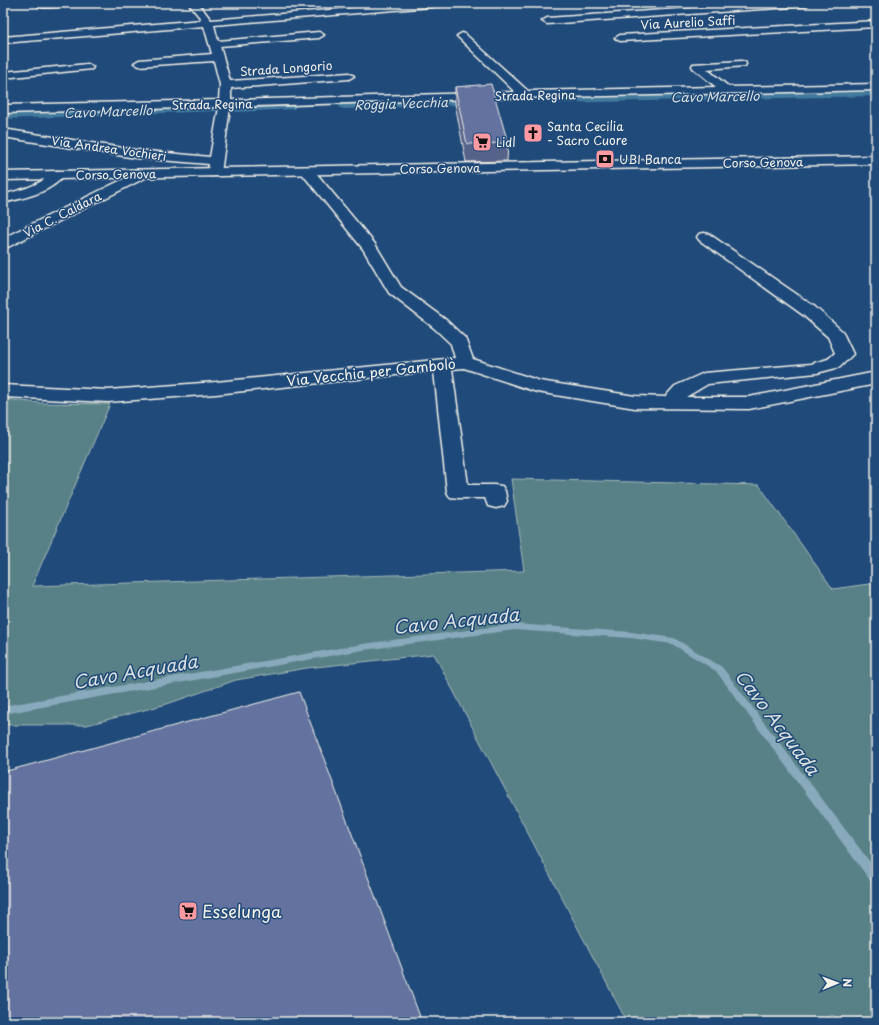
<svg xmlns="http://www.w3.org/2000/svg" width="879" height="1025" viewBox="0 0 879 1025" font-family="'Playpen Sans',sans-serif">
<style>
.green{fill:#598187;stroke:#a6b9b8}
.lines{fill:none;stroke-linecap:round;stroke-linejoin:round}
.stream{fill:#89aabc;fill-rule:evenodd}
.canal{fill:#427a9e;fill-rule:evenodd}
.minor-casing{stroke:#f4f1e8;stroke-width:3}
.secondary-casing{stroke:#f4f1e8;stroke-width:3}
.minor{fill:#1f4a7a;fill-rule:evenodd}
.secondary{fill:#1f4a7a;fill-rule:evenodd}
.wall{fill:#556289;stroke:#f4f1e8}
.building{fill:#63729f;stroke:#f4f1e8}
.labels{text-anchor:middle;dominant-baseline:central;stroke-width:3;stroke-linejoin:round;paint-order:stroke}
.far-street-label{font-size:12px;fill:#f4f1e8;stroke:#1f4a7a}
.far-poi-label{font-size:12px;fill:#f4f1e8;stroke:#1f4a7a;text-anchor:start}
.far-water-label{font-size:13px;font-style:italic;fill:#d9dfdd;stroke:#1f4a7a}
.street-label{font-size:14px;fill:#f4f1e8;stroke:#1f4a7a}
.near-poi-label{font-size:17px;fill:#f4f1e8;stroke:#1f4a7a;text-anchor:start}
.near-water-label{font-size:18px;font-style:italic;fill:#d9dfdd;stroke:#1f4a7a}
</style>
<rect width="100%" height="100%" fill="#1f4a7a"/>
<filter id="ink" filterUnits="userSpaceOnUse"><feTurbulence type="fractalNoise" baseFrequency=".025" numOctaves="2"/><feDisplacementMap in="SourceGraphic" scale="8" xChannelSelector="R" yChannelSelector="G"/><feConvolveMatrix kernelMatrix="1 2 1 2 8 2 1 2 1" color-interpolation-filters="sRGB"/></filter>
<g filter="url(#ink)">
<path class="green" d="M3 399 40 403 110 404 32 586 524 571 511 479 759 485 833 589 876 583V1022H840L833 1015 815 1022H627L434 654 307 668 236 680 167 704 87 725H3Z"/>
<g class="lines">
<path class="stream" d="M514 624 631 632 674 638 722 667 876 870V884L872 883 716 671 672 644 631 638 514 630 363 650 3 714V706L363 644Z"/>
<g class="canal">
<path d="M876 88V96L553 103 548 102 546 99 548 96 553 95Z"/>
<path d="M457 98 462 99 464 102 462 105 345 109 340 108 338 105 340 102 345 101Z"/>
<path d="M289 102 294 103 296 106 294 109 235 112 230 111 228 108 230 105 235 104Z"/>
<path d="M212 104 217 105 219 108 217 111 3 119V109Z"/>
</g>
<defs>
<g id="minor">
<path d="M38 3H71C66 7 41 9 36 5Z"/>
<path d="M188 3H198L211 20 411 3H448L443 6 214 25 218 41 319 32 324 35 319 38 220 46 230 81 349 73 354 76 349 79 231 88V100L515 92 459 38 457 36 462 33 465 34 528 91 716 87 693 68 692 66 693 64 741 61 745 62 746 64 745 66 707 69 729 87 876 84V90L473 99 230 107 221 173 219 176H209L207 173 209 164 136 158 3 137V129L136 150 210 157 219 107 3 113V105L219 100 220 85 214 61 139 66 134 63 139 60 212 54 204 26 3 43V37L202 20Z"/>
<path d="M767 3H811L806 6 547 24 542 21 547 18Z"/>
<path d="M876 21V27L620 41 615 38 620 35Z"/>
<path d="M88 64 93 67 92 69 3 78V72Z"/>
<path d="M307 167 312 168 375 244 401 287 446 320 465 338 473 359 540 381 635 396 665 397 675 386 704 373 811 364 828 359 835 353 828 337 803 315 699 240 697 237 699 234 704 233 709 234 815 307 842 331 853 354 840 367 817 373 708 384 686 397H749L876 372V384L749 409 635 408 537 392 464 368 452 369 468 485H494L502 486 505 491 507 501 504 506 496 508 488 506 485 498H458L450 497 447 492 434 371 216 394 108 402 3 397V385L108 390 216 382 455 358 451 344 434 328 389 293 363 249 300 171 302 168Z"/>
<path d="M142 170 147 171 149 174 147 177 8 247 3 249V238Z"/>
<path d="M57 171 62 172 64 175C51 193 23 198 3 203V195C15 191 27 189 38 183 45 180 50 173 57 171Z"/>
</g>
<path id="secondary" d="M876 156V164L3 180V172Z"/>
</defs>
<use href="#minor" class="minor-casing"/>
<use href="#secondary" class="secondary-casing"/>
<use href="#minor" class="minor"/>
<use href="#secondary" class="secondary"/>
</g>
<path class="wall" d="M455 87 508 143 507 161 466 162 455 103Z"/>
<g class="building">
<path d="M491 84 508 143 467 144 455 87Z"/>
<path d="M299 692 422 1022H3V772Z"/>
</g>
</g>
<defs>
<symbol id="church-square" viewBox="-11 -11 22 22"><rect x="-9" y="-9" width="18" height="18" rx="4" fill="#ff9aa2" stroke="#1f4a7a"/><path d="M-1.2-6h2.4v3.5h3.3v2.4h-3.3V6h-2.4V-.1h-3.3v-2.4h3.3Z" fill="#111"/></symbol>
<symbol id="supermarket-square" viewBox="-11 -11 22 22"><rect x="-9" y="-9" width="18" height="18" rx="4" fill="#ff9aa2" stroke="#1f4a7a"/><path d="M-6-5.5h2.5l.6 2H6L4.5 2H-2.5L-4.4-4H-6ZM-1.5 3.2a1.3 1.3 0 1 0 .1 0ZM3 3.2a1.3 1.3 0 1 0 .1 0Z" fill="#111"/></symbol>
<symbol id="bank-square" viewBox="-11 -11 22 22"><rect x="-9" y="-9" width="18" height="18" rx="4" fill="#ff9aa2" stroke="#1f4a7a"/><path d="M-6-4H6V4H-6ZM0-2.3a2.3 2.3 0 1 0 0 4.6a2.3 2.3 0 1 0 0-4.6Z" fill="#111"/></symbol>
</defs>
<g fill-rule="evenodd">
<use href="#church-square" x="522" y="122" width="22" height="22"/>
<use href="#supermarket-square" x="471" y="131" width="22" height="22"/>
<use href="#bank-square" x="594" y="148" width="22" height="22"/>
<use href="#supermarket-square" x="177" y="900" width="22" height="22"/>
</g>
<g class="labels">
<g class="far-street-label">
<text transform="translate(688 22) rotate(-3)">Via Aurelio Saffi</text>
<text transform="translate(286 68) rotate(-4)">Strada Longorio</text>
<text transform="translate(535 95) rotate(-1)">Strada Regina</text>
<text transform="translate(212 104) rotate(-1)">Strada Regina</text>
<text transform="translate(109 148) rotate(8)">Via Andrea Vochieri</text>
<text transform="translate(763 162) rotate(-1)">Corso Genova</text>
<text transform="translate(440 168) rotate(-1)">Corso Genova</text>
<text transform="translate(116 174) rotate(-1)">Corso Genova</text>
<text transform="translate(62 214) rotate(-27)">Via C. Caldara</text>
</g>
<g class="far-poi-label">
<text x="547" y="126">Santa Cecilia<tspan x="547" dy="14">- Sacro Cuore</tspan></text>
<text x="496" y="142">Lidl</text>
<text x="619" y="159">UBI Banca</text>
</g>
<g class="far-water-label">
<text transform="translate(715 96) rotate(-1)">Cavo Marcello</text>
<text transform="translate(401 103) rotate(-2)">Roggia Vecchia</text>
<text transform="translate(108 111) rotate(-2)">Cavo Marcello</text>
</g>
<g class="street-label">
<text transform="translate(371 372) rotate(-6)">Via Vecchia per Gambolò</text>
</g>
<g class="near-poi-label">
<text x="202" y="911">Esselunga</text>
</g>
<g class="near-water-label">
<text transform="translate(456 620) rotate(-6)">Cavo Acquada</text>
<text transform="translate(135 671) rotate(-10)">Cavo Acquada</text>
<text transform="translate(778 722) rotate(53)">Cavo Acquada</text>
</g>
</g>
<rect width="879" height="1025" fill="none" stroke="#1f4a7a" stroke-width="16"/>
<rect x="8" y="8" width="863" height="1009" fill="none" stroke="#f4f1e8" stroke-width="1.5" filter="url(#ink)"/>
<g transform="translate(837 983) rotate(89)" stroke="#1f4a7a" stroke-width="3" paint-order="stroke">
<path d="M0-3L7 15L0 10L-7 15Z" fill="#f4f1e8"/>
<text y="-6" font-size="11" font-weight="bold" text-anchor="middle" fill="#f4f1e8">N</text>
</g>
</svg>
